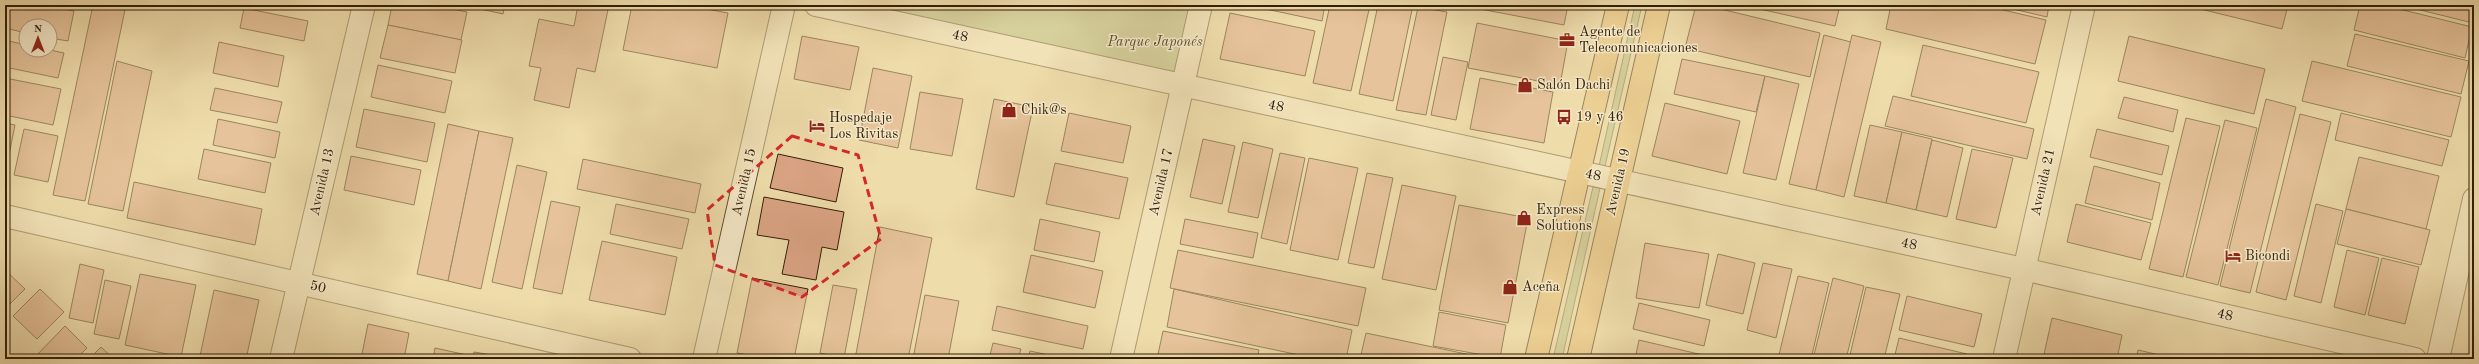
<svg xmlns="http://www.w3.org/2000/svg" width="2479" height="364" viewBox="0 0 2479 364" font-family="'Old Standard TT',serif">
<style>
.green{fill:#b9c089;stroke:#757047}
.building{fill:#dca585;stroke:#311f05}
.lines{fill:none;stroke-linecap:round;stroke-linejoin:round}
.minor-casing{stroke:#604e2e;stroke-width:24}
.major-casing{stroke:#311f05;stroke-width:24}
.minor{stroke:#f5e8c8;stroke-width:22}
.major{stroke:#e8be76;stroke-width:22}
.marked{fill:none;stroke:#d62828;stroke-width:3;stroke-dasharray:8 5;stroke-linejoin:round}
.labels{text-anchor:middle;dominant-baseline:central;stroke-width:3;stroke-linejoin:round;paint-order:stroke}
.poi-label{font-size:14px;fill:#311f05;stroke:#f5e8c8;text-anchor:start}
.street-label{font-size:14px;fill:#311f05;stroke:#f5e8c8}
.park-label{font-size:14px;font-style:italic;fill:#5a4f2d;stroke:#f5e8c8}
</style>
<rect width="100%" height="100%" fill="#efdcab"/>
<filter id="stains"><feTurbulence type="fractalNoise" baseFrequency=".005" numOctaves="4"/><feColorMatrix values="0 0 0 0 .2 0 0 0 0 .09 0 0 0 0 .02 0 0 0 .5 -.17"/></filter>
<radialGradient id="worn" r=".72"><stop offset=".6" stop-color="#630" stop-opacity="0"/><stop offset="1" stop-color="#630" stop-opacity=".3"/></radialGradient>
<g class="green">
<path d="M816 5H1201L1183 85Z"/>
<path d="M1635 5H1642L1605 166H1599Z"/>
<path d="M1593 187 1600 188 1562 359H1553Z"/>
</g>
<g class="building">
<path d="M5 5H45L74 11 68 41 50 38V26H26V33L5 28Z"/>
<path d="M93 5H126L85 201 53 195Z"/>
<path d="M392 5H432L467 12 461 40 388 25Z"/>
<path d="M462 5H505L503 14Z"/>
<path d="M578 5H609L595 72 577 68 569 108 534 100 541 68 529 66 539 19 574 26Z"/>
<path d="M632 5H685L728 13 717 68 623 50Z"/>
<path d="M1247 5H1325L1322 21Z"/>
<path d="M1330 5H1370L1351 91 1313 83Z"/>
<path d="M1378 5H1413L1393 101 1359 94Z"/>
<path d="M1459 5H1568L1564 25Z"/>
<path d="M1696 5H1704L1820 33 1810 77 1685 48Z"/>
<path d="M1742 5H1840L1835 26Z"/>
<path d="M1891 5H1982L2046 20 2035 64 1886 29Z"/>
<path d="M1996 5H2049L2047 17Z"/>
<path d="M2184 5H2288L2282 29Z"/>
<path d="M2360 5H2383L2472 27 2465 58 2354 30Z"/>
<path d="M2400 5H2474V20L2473 23Z"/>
<path d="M1418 7 1447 12 1426 115 1396 110Z"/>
<path d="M244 8 308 21 304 41 240 28Z"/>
<path d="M1230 13 1315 31 1305 76 1220 59Z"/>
<path d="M1477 23 1568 41 1560 85 1468 68Z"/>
<path d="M388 25 462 40 455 73 380 58Z"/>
<path d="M2355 34 2469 61 2461 94 2347 66Z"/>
<path d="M1824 35 1851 42 1816 190 1789 184Z"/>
<path d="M1852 35 1881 42 1844 197 1816 190Z"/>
<path d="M802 36 859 47 850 90 794 79Z"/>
<path d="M2129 36 2265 69 2254 114 2118 81Z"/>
<path d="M5 40 26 45V50H50L64 53 58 78 5 67Z"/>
<path d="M219 42 284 56 278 87 213 73Z"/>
<path d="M1923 45 2039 72 2026 123 1911 96Z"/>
<path d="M1443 57 1468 62 1456 120 1431 115Z"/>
<path d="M1682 59 1765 76 1756 112 1674 94Z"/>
<path d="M117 61 152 71 123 211 88 204Z"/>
<path d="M2312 61 2461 97 2451 137 2302 101Z"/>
<path d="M378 65 452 81 445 113 371 97Z"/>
<path d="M873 68 912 76 898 148 859 140Z"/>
<path d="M1765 76 1799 84 1776 180 1743 173Z"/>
<path d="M5 78 61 89 53 125 5 115Z"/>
<path d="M1480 78 1553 92 1544 143 1470 129Z"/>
<path d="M215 88 282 102 277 123 210 110Z"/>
<path d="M920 92 963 99 952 156 910 149Z"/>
<path d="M1893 96 2034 129 2027 159 1885 126Z"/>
<path d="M2124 97 2178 110 2173 132 2118 118Z"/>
<path d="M994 99 1033 107 1014 197 976 189Z"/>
<path d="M2266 99 2296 107 2250 293 2220 286Z"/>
<path d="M1665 103 1740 121 1727 174 1652 156Z"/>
<path d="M364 109 435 123 427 162 356 147Z"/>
<path d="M1069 113 1131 126 1123 163 1061 151Z"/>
<path d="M2341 113 2449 140 2442 166 2335 140Z"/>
<path d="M2300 114 2331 122 2286 300 2256 292Z"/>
<path d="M2186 118 2220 126 2183 277 2149 269Z"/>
<path d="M218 119 280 132 275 158 213 145Z"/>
<path d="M2225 120 2257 128 2218 285 2186 277Z"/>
<path d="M5 123 15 125 5 175Z"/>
<path d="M448 124 479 131 448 281 417 274Z"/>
<path d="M1870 125 1902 132 1886 203 1854 196Z"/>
<path d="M24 129 58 136 48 182 14 175Z"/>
<path d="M2097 129 2169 146 2162 175 2090 157Z"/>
<path d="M479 131 513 138 481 289 448 281Z"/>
<path d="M1902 132 1932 139 1916 210 1886 203Z"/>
<path d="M1203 139 1235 146 1222 204 1190 197Z"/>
<path d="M1932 140 1963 148 1947 217 1916 210Z"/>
<path d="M1243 142 1273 149 1258 218 1228 212Z"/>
<path d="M204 149 271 163 265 193 198 179Z"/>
<path d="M1972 149 2013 158 1996 228 1956 219Z"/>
<path d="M1280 153 1305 158 1287 244 1261 238Z"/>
<path d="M778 154 843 168 836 202 770 188Z"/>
<path d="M351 156 421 170 414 205 344 190Z"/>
<path d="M2359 157 2439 176 2426 229 2346 209Z"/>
<path d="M1309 158 1358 168 1338 260 1290 250Z"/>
<path d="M583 159 701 184 695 213 577 189Z"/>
<path d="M1055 163 1128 178 1119 219 1046 204Z"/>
<path d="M517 165 547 172 522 289 492 282Z"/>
<path d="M2094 166 2160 183 2152 220 2085 203Z"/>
<path d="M1367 173 1393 178 1374 268 1348 263Z"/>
<path d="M134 182 262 209 255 245 127 218Z"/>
<path d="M1402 185 1456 196 1436 290 1382 279Z"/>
<path d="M764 197 844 212 837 250 822 247 816 280 782 274 789 240 757 235Z"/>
<path d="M551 201 580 207 562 294 533 288Z"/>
<path d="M616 204 689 219 682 249 610 234Z"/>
<path d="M2076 204 2151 223 2141 260 2067 242Z"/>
<path d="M2316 204 2343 211 2321 303 2294 296Z"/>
<path d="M1459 205 1528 218 1508 323 1439 310Z"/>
<path d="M2346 209 2430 230 2421 265 2337 244Z"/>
<path d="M1040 219 1100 232 1094 262 1034 250Z"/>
<path d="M1185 219 1258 233 1253 258 1180 244Z"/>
<path d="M880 227 932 238 908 359H855Z"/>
<path d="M602 241 677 257 665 315 589 300Z"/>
<path d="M1645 243 1709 254 1699 308 1636 298Z"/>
<path d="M1178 250 1366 288 1358 326 1170 288Z"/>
<path d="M2347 250 2379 258 2365 315 2334 307Z"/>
<path d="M1718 254 1755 263 1743 314 1706 305Z"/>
<path d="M1031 255 1103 271 1095 308 1023 292Z"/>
<path d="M2382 258 2419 267 2405 324 2368 315Z"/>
<path d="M1763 263 1792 269 1776 338 1747 330Z"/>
<path d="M80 264 104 270 93 323 69 318Z"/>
<path d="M5 270 25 289 5 309Z"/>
<path d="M140 274 196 285 181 357 125 345Z"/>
<path d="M1798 276 1829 283 1811 359H1778Z"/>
<path d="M752 278 808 289 794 359H772L737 353Z"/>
<path d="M1833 278 1864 286 1846 359H1813Z"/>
<path d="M105 280 131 286 119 339 94 334Z"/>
<path d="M833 285 857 289 844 358 820 353Z"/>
<path d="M1866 287 1900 294 1884 359H1849Z"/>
<path d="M40 289 64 312 37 339 13 316Z"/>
<path d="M1174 289 1352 330 1346 359H1318L1167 327Z"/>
<path d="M214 290 259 300 246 359H215L200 356Z"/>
<path d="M925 295 959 301 948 359H913Z"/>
<path d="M1907 296 1982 314 1974 347 1899 330Z"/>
<path d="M1639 303 1710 320 1704 346 1633 329Z"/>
<path d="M997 306 1088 326 1083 349 992 330Z"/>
<path d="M1439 312 1506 325 1500 358 1433 346Z"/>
<path d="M2052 318 2122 335 2117 359H2043Z"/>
<path d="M368 324 409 333 404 359H361Z"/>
<path d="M65 326 87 348 76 359H33Z"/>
<path d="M1163 331 1259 350 1257 359H1157Z"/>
<path d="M1366 333 1490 359H1360Z"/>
<path d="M1899 338 1967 354 1966 359H1894Z"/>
<path d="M1639 340 1707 356V359H1635Z"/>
<path d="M993 343 1021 349 1018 359H989Z"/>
<path d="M101 347 114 359H89Z"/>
<path d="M435 348 467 355 466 359H433Z"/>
<path d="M2138 350 2177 359H2136Z"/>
<path d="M1030 351 1068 359H1028Z"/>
<path d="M474 352 497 356V359H473Z"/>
</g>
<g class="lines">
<defs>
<g id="minor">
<path d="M816 5 2023 269 2415 359"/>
<path d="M5 216 630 359"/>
<path d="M281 359 364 5"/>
<path d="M704 359 784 5"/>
<path d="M1121 359 1201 5"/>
<path d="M2004 359 2084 5"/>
<path d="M2438 359 2474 199"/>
</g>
<g id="major">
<path d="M1536 359 1618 5"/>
<path d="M1578 359 1659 5"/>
</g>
</defs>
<use href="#minor" class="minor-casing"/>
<use href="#major" class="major-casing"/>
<use href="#minor" class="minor"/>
<use href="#major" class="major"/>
</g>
<path d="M0 0H2479V364H0ZM792 136 858 155 881 239 802 297 715 265 707 210Z" fill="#efdcab" fill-opacity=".55" fill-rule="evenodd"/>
<path class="marked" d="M792 136 858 155 881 239 802 297 715 265 707 210Z"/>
<defs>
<symbol id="office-bare" viewBox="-9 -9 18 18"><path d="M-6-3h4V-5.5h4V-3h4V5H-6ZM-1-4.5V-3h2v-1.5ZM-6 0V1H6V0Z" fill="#8f2418" stroke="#f5e8c8" stroke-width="2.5" paint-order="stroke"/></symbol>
<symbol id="shop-bare" viewBox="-9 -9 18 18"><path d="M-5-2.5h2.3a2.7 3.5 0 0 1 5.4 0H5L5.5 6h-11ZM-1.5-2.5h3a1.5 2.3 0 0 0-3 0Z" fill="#8f2418" stroke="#f5e8c8" stroke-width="2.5" paint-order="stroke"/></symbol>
<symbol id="bus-bare" viewBox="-9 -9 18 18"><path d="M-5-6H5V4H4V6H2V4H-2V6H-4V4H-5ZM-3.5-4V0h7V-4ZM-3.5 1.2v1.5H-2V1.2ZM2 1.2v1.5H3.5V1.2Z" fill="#8f2418" stroke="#f5e8c8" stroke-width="2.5" paint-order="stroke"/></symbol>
<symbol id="hotel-bare" viewBox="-9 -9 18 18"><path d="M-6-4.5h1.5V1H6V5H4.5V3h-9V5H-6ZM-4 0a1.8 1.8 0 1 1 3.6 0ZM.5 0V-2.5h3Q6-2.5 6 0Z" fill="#8f2418" stroke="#f5e8c8" stroke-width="2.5" paint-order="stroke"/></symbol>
</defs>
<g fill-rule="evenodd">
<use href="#office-bare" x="1556" y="29" width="22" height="22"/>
<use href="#shop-bare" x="1514" y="74" width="22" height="22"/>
<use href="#shop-bare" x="998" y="99" width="22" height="22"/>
<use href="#bus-bare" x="1553" y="106" width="22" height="22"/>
<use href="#hotel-bare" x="806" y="115" width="22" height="22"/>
<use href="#shop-bare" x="1513" y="207" width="22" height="22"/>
<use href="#hotel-bare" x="2222" y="245" width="22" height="22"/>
<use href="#shop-bare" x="1499" y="276" width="22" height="22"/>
</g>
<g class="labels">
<g class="poi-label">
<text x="1579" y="32">Agente de<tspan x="1579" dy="16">Telecomunicaciones</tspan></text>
<text x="1537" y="85">Salón Dachi</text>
<text x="1021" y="110">Chik@s</text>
<text x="1576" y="117">19 y 46</text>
<text x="829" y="118">Hospedaje<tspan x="829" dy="16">Los Rivitas</tspan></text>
<text x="1536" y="210">Express<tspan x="1536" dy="16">Solutions</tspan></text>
<text x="2245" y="256">Bicondi</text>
<text x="1522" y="287">Aceña</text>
</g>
<g class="street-label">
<text transform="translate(960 36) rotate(12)">48</text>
<text transform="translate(1276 106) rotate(12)">48</text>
<text transform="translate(1593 175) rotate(12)">48</text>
<text transform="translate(322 182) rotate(-77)">Avenida 13</text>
<text transform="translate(744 182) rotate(-77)">Avenida 15</text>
<text transform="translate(1161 182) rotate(-77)">Avenida 17</text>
<text transform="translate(1618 182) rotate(-77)">Avenida 19</text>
<text transform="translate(2043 182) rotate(-77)">Avenida 21</text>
<text transform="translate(1909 244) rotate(12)">48</text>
<text transform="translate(318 287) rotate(13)">50</text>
<text transform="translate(2225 315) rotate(13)">48</text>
</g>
<g class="park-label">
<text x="1155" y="42">Parque Japonés</text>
</g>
</g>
<rect width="2479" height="364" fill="none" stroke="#efdcab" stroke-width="20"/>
<rect x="6" y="6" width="2467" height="352" fill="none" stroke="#311f05" stroke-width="2"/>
<rect x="10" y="10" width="2459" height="344" fill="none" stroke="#311f05"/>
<g transform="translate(38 38)"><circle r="19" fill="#f5e8c8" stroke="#a7987a"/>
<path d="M0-3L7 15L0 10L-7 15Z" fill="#8f2418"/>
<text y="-6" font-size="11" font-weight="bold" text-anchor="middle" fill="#311f05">N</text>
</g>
<rect width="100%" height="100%" filter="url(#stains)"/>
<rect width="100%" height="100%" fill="url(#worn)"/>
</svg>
